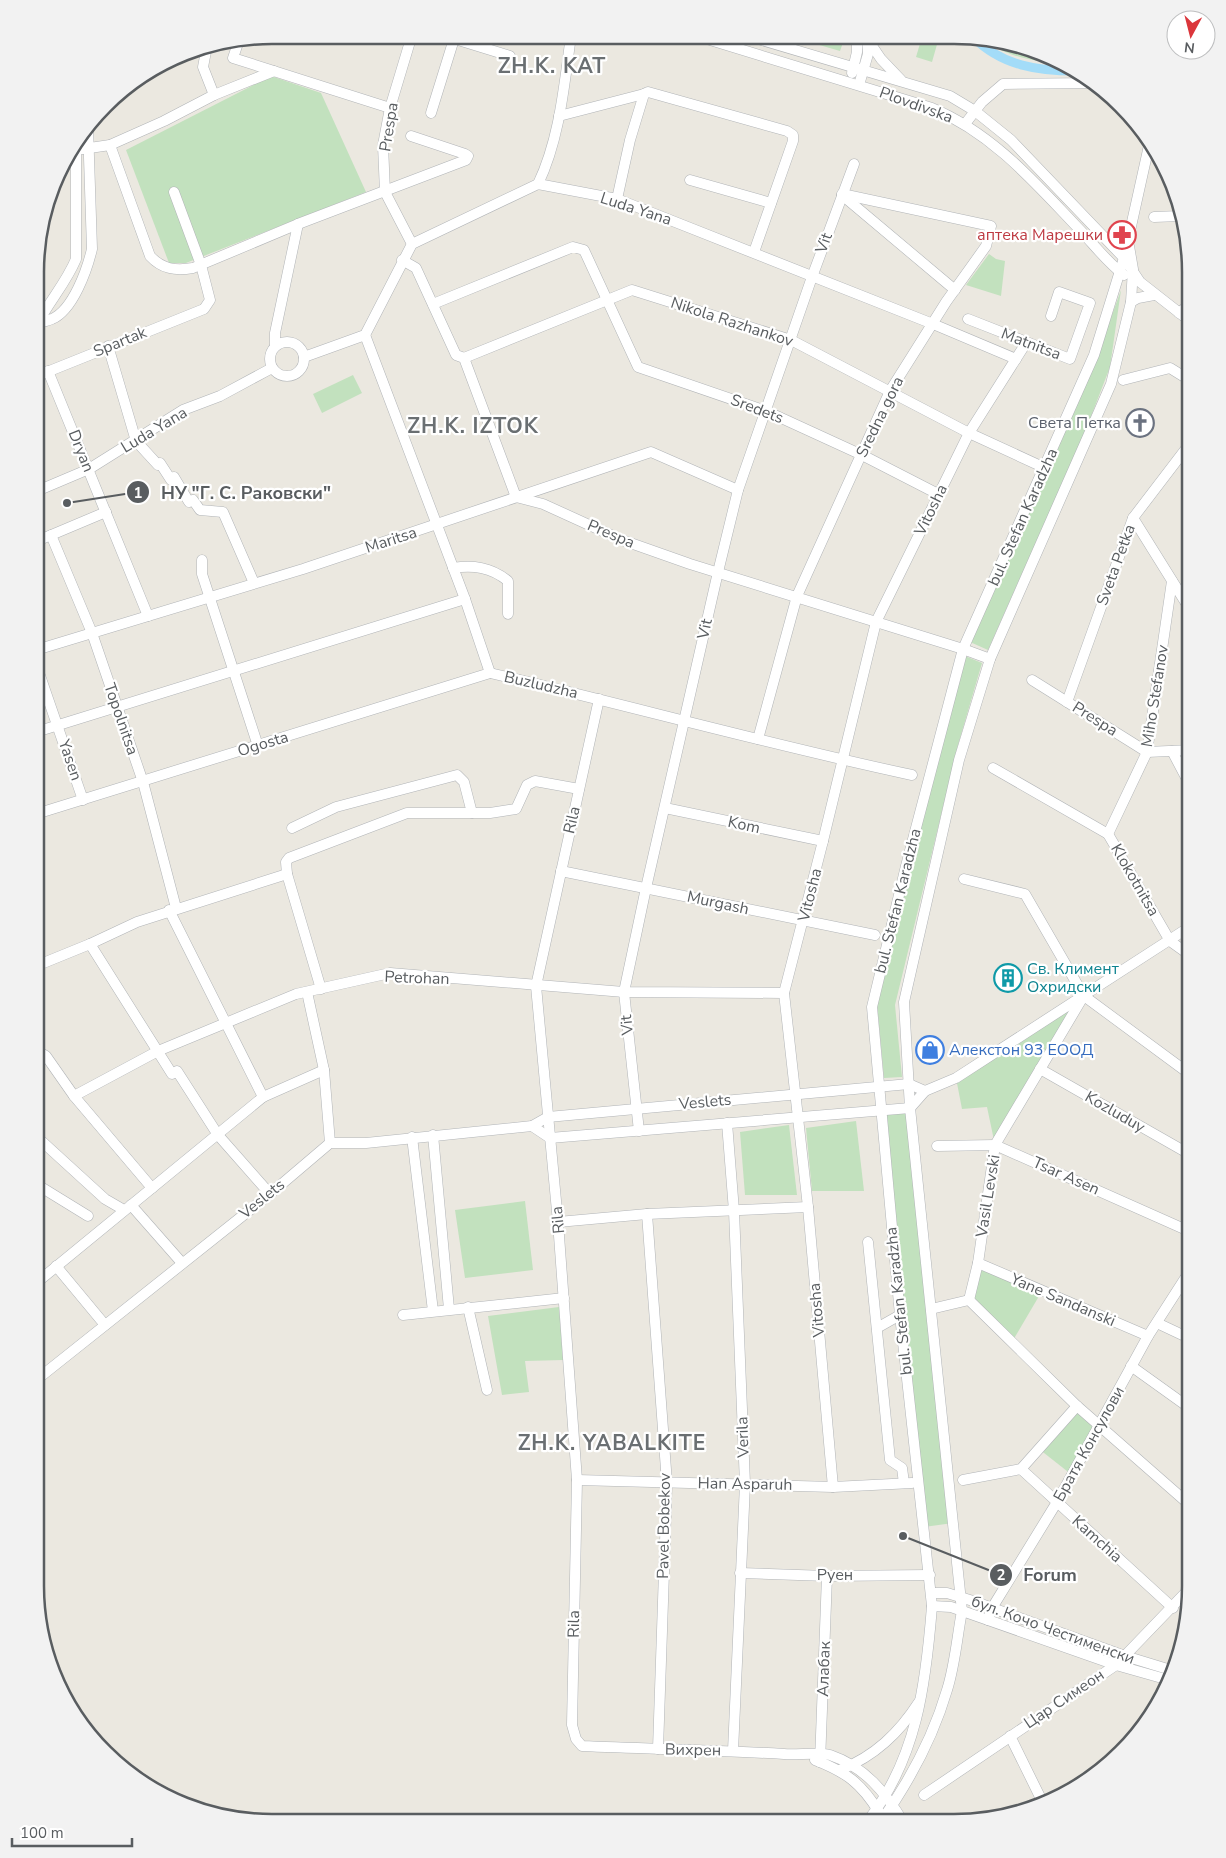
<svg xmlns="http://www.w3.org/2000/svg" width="1226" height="1858" viewBox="0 0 1226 1858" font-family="'Nunito Sans',sans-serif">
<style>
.green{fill:#c2e1be}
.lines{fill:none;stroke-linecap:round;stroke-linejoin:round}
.canal{stroke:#a3dcf8;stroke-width:9}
.minor-casing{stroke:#b1b4b7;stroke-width:11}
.minor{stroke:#fff;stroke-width:10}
.labels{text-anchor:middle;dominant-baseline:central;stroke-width:4.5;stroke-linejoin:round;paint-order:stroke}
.street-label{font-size:16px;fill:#595d60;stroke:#fff}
.health-label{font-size:16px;fill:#be3a42;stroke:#fff;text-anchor:end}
.worship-label{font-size:16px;fill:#5b616d;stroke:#fff;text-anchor:end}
.culture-label{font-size:16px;fill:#0d838f;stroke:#fff;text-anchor:start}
.shop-label{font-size:16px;fill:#366cbe;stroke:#fff;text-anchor:start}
.district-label{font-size:21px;font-weight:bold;letter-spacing:1px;fill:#6a6f72;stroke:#fff}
.rim{fill:none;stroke:#595d60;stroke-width:2.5}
.leader{fill:none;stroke:#595d60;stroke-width:2}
.callout-dot{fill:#595d60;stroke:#fff;stroke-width:2}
.mark-label{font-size:15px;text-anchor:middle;font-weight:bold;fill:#fff}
.callout-label{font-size:18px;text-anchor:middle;font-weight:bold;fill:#595d60;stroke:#fff;stroke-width:4.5;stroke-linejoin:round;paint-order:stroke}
</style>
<rect width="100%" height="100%" fill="#ebe8e0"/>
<g class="green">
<path d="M792 37H845L840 51Z"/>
<path d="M922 37 938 41 932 62 916 57Z"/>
<path d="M983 37 1045 53 1065 65C1038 61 1003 58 983 37Z"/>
<path d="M271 76 321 93 366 192 186 263H169L126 150Z"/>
<path d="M989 254 996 259 1005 261 1001 296 966 285Z"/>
<path d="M1121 290 1110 367 1085 432 988 650 970 642 1095 362Z"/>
<path d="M353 375 362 393 322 413 313 394Z"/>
<path d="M965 656 982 663 958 745 895 1005 902 1077 884 1078 877 1004 911 862Z"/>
<path d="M1084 996 995 1145 987 1107 962 1109 956 1078Z"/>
<path d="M910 1108 953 1523 924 1527 882 1110Z"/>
<path d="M856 1121 864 1191H812L806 1128Z"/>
<path d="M789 1125 797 1195H745L740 1132Z"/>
<path d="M525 1201 533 1270 465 1278 455 1210Z"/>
<path d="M978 1263 1042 1291 1012 1342 969 1300Z"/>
<path d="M559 1307 563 1360 525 1361 529 1392 502 1395 488 1316Z"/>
<path d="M1077 1406 1100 1425 1072 1475 1039 1449Z"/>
</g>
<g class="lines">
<path class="canal" d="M973 37C1002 66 1038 71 1076 71"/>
<defs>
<g id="minor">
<path d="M412 35 390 108 383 145 385 192 412 244"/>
<path d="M442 35 510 56"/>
<path d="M697 36 932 108C994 134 1036 184 1081 231 1095 246 1108 263 1124 275"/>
<path d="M748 36 950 96 975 111 1011 140 1124 258 1140 282 1191 322"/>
<path d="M866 37 881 59 901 80"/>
<path d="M239 40 233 58 390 108"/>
<path d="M207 46 203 67 214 95"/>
<path d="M852 73 857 52V37"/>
<path d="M859 85 868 54 867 40"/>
<path d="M431 113 454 39"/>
<path d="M559 116 644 94"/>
<path d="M965 124 982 102 1003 84 1098 83"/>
<path d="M110 145 150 256C162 269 175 271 193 268L298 224 466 160 468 156 465 154 411 136"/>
<path d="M76 150 110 145 164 121 214 95 274 71"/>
<path d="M690 180 771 203"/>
<path d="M538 184C560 138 564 85 571 36"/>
<path d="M842 195 955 290"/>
<path d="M617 199 630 140 644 94 648 92 787 131 793 135V141L754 252"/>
<path d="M1154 217 1180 216"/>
<path d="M402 260 416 268 456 355 464 358 516 497 543 504 622 540 690 564 963 649 990 659"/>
<path d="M1131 302 1138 298 1154 295"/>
<path d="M433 304 573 247 584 250 638 367 766 411 862 455 938 494"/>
<path d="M1179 313 1191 303"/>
<path d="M968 319 1070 359 1090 303 1059 292 1051 316"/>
<path d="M38 323C50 300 66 283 76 259V142"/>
<path d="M37 324C42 322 47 321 52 319 73 310 87 270 92 249L88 127"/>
<path d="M365 335 465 599 490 673"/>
<circle cx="287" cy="359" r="17"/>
<path d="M108 346 136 441 158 465 160 463 171 480 174 477 189 502 193 500 200 510 223 512 254 583"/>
<path d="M275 346V333L298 224"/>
<path d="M304 357 365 335 412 244 538 184 617 199 933 324 1016 359"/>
<path d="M464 358 632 290 791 340 969 433 1045 468"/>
<path d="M48 371 148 616"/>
<path d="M37 376 204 309 210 300 201 265 174 192"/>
<path d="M1123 380 1170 368 1191 381"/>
<path d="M37 491 89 469 183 410 220 396 272 368"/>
<path d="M1133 518 1191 611"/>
<path d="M51 535 92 633 143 782 176 908"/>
<path d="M37 541 106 512"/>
<path d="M202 560V574L258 746"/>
<path d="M453 568C473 565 491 567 508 581V614"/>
<path d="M36 650 303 569 651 452 738 490"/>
<path d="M36 664 83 800"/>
<path d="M490 673C631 706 771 745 912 775"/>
<path d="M1032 680 1147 752 1191 750"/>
<path d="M599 699 536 986 558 1222 577 1480 572 1725 576 1739 582 1746C650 1749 717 1750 784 1754 798 1755 818 1752 830 1755 865 1767 885 1792 904 1823"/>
<path d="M1067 702 1133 518 1191 442"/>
<path d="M36 732 465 599"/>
<path d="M758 739 797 596 890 391 946 302 986 246 991 226 842 194"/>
<path d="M1172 751 1191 787"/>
<path d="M993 768 1108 834 1170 941 1191 956"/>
<path d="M665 808 823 841"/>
<path d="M36 814 490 673"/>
<path d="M292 828 336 807 457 775 464 782 472 813"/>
<path d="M1108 834 1147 752 1172 581"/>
<path d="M561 871 875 935"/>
<path d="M287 874 321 989"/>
<path d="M964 879 1025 894 1084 996 1191 1075"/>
<path d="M169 910 263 1097"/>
<path d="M90 944 172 1074 177 1071 218 1135 270 1194"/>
<path d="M36 966 90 944 137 922 287 874 286 862 289 858 407 813H490L516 809 527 785 535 781 579 789"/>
<path d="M307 992 324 1070 330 1143"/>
<path d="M36 1050 46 1056 74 1096 152 1188"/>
<path d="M1040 1069 1191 1155"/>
<path d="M74 1096 158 1051 296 994 390 973 624 992 784 993"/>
<path d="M727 1123 734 1211 745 1484 733 1751"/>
<path d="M532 1126 550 1138 910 1108 925 1091 956 1078 1191 926"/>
<path d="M639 1131 624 992 646 888 718 572 738 490 812 277 854 164"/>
<path d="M433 1135 449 1309"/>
<path d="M36 1136 105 1199 124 1210"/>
<path d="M412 1137 433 1311"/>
<path d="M937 1146 995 1145 1191 1232"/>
<path d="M36 1184 88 1216"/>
<path d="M131 1205 182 1263"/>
<path d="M647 1214 667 1483 658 1749"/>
<path d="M558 1222 647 1214 808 1207"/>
<path d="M868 1242 890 1460 902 1468 904 1483"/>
<path d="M978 1263 1148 1336"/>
<path d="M56 1266 105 1325"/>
<path d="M35 1284 263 1097 324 1070"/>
<path d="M969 1300 978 1263 995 1145 1083 997"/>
<path d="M468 1307 487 1390"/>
<path d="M931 1309 969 1300 1077 1406 1191 1506"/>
<path d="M403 1315 564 1298"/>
<path d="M1157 1323 1191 1339"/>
<path d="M877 1328 900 1315"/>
<path d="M1131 1366 1191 1409"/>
<path d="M35 1381 270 1194 330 1143H366L532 1126 548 1117 909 1084 925 1091"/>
<path d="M1021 1469 1173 1608"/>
<path d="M577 1480 833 1487 912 1483"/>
<path d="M963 1480 1021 1469 1077 1406"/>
<path d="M833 1487 808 1207 784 993 823 841 876 622 969 433 1026 343"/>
<path d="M740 1573 827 1576 930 1575"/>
<path d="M932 1593H947L973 1601 1125 1656 1174 1671"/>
<path d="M932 1606 951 1607 1116 1665 1169 1680"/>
<path d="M988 1620 992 1608 1057 1502 1148 1336 1191 1269"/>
<path d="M1010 1736 1044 1805"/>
<path d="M815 1760C846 1772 861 1783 879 1812"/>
<path d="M820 1762 827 1576"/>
<path d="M840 1770C875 1756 899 1733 919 1702"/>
<path d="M924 1795 1116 1665 1190 1588"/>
<path d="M866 1823C917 1760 926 1683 932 1606L900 1315 872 1007 906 866 963 649 1094 355 1124 258 1150 141"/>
<path d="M880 1823C909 1782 933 1738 947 1690 955 1665 957 1637 962 1611L910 1108 904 1002 959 760 990 659 1111 384 1131 302 1133 269 1129 246"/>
</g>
</defs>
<use href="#minor" class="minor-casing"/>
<use href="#minor" class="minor"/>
</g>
<defs>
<symbol id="pharmacy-ring" viewBox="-11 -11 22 22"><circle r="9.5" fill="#fff" stroke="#e0444e" stroke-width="1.5"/><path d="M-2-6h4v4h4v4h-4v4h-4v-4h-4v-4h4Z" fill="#e0444e"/></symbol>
<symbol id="church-ring" viewBox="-11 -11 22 22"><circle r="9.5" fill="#fff" stroke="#6b7280" stroke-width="1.5"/><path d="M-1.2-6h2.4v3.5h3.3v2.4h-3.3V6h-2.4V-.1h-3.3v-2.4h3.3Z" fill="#6b7280"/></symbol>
<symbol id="building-ring" viewBox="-11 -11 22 22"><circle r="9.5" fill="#fff" stroke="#0f9aa8" stroke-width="1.5"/><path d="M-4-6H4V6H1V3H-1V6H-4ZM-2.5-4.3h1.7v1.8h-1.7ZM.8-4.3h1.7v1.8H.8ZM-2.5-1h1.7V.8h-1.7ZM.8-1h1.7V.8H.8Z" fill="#0f9aa8"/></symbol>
<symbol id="shop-ring" viewBox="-11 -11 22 22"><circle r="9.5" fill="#fff" stroke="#3f7fe0" stroke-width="1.5"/><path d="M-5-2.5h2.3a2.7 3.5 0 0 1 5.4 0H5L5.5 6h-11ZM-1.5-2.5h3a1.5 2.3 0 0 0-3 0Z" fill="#3f7fe0"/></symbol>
</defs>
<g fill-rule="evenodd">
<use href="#pharmacy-ring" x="1106" y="219" width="32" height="32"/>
<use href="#church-ring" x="1124" y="407" width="32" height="32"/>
<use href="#building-ring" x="992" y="962" width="32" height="32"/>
<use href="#shop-ring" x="914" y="1034" width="32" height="32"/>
</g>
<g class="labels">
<g class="street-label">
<text transform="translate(916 105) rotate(20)">Plovdivska</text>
<text transform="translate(389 127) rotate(-81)">Prespa</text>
<text transform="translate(636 209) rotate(18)">Luda Yana</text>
<text transform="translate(824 243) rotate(-70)">Vit</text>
<text transform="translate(732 322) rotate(18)">Nikola Razhankov</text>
<text transform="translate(120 342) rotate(-22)">Spartak</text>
<text transform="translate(1031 344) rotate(21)">Matnitsa</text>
<text transform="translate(757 409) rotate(21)">Sredets</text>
<text transform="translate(880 417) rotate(-64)">Sredna gora</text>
<text transform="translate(154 430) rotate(-31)">Luda Yana</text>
<text transform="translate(81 451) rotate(68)">Dryan</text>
<text transform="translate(931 510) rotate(-64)">Vitosha</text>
<text transform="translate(1023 517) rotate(-66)">bul. Stefan Karadzha</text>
<text transform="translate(611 534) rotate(23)">Prespa</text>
<text transform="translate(391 540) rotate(-18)">Maritsa</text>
<text transform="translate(1116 565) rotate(-70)">Sveta Petka</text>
<text transform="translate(705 629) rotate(-78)">Vit</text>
<text transform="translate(541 685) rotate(13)">Buzludzha</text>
<text transform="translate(1155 696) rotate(-81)">Miho Stefanov</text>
<text transform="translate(121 719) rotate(71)">Topolnitsa</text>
<text transform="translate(1095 719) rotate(32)">Prespa</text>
<text transform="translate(263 744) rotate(-17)">Ogosta</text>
<text transform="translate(70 760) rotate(71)">Yasen</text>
<text transform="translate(572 820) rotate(-77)">Rila</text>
<text transform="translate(744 825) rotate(12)">Kom</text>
<text transform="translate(1135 880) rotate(60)">Klokotnitsa</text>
<text transform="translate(810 895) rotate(-76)">Vitosha</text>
<text transform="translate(898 901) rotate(-76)">bul. Stefan Karadzha</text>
<text transform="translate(718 903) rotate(12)">Murgash</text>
<text transform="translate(417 978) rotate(2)">Petrohan</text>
<text transform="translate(627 1025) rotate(-96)">Vit</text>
<text transform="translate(705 1102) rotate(-5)">Veslets</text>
<text transform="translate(1115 1112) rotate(30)">Kozluduy</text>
<text transform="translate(1066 1176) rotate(24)">Tsar Asen</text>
<text transform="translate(988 1196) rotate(-81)">Vasil Levski</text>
<text transform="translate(262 1199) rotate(-39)">Veslets</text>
<text transform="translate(558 1220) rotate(-95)">Rila</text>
<text transform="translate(1063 1300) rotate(23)">Yane Sandanski</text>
<text transform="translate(899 1301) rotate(-96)">bul. Stefan Karadzha</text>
<text transform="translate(817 1310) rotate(-95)">Vitosha</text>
<text transform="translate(743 1437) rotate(-92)">Verila</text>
<text transform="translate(1089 1444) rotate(-61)">Братя Консулови</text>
<text transform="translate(745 1484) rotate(1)">Han Asparuh</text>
<text transform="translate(664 1526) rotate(-89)">Pavel Bobekov</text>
<text transform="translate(1097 1539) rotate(42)">Kamchia</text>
<text x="835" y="1575">Руен</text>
<text transform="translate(574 1624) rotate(-89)">Rila</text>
<text transform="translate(1053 1630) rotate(20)">бул. Кочо Честименски</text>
<text transform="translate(824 1669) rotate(-88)">Алабак</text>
<text transform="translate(1064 1699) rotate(-34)">Цар Симеон</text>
<text transform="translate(693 1750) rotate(1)">Вихрен</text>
</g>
<g class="health-label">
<text x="1103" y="235">аптека Марешки</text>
</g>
<g class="worship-label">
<text x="1121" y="423">Света Петка</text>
</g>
<g class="culture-label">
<text x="1027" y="969">Св. Климент<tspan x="1027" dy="18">Охридски</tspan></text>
</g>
<g class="shop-label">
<text x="949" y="1050">Алекстон 93 ЕООД</text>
</g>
<g class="district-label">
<text x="552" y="66">ZH.K. KAT</text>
<text x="473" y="426">ZH.K. IZTOK</text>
<text x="612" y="1443">ZH.K. YABALKITE</text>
</g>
</g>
<path d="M0 0H1226V1858H0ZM272 44H954A228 228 0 0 1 1182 272V1586A228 228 0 0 1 954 1814H272A228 228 0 0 1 44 1586V272A228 228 0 0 1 272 44Z" fill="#f2f2f2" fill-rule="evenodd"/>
<path class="rim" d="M272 44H954A228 228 0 0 1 1182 272V1586A228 228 0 0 1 954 1814H272A228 228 0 0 1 44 1586V272A228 228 0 0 1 272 44Z"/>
<path class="leader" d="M67 503L138 492M903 1536L1001 1575"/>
<g class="callout-dot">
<circle cx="67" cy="503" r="5"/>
<circle cx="903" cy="1536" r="5"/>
<circle cx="138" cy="492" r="12"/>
<circle cx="1001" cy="1575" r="12"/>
</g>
<g class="mark-label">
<text x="138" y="498">1</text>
<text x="1001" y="1580">2</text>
</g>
<g class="callout-label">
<text x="246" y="499">НУ "Г. С. Раковски"</text>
<text x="1050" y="1581">Forum</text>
</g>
<g transform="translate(1191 35) rotate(187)"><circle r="24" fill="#ffffff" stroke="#bdbebf"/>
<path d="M0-4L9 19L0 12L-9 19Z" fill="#db363b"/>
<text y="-8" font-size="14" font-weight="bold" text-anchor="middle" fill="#595d60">N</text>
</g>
<path d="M12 1838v8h120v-8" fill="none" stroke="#595d60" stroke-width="2.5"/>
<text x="20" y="1838" font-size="15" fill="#595d60" stroke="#ffffff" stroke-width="4" paint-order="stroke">100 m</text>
</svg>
